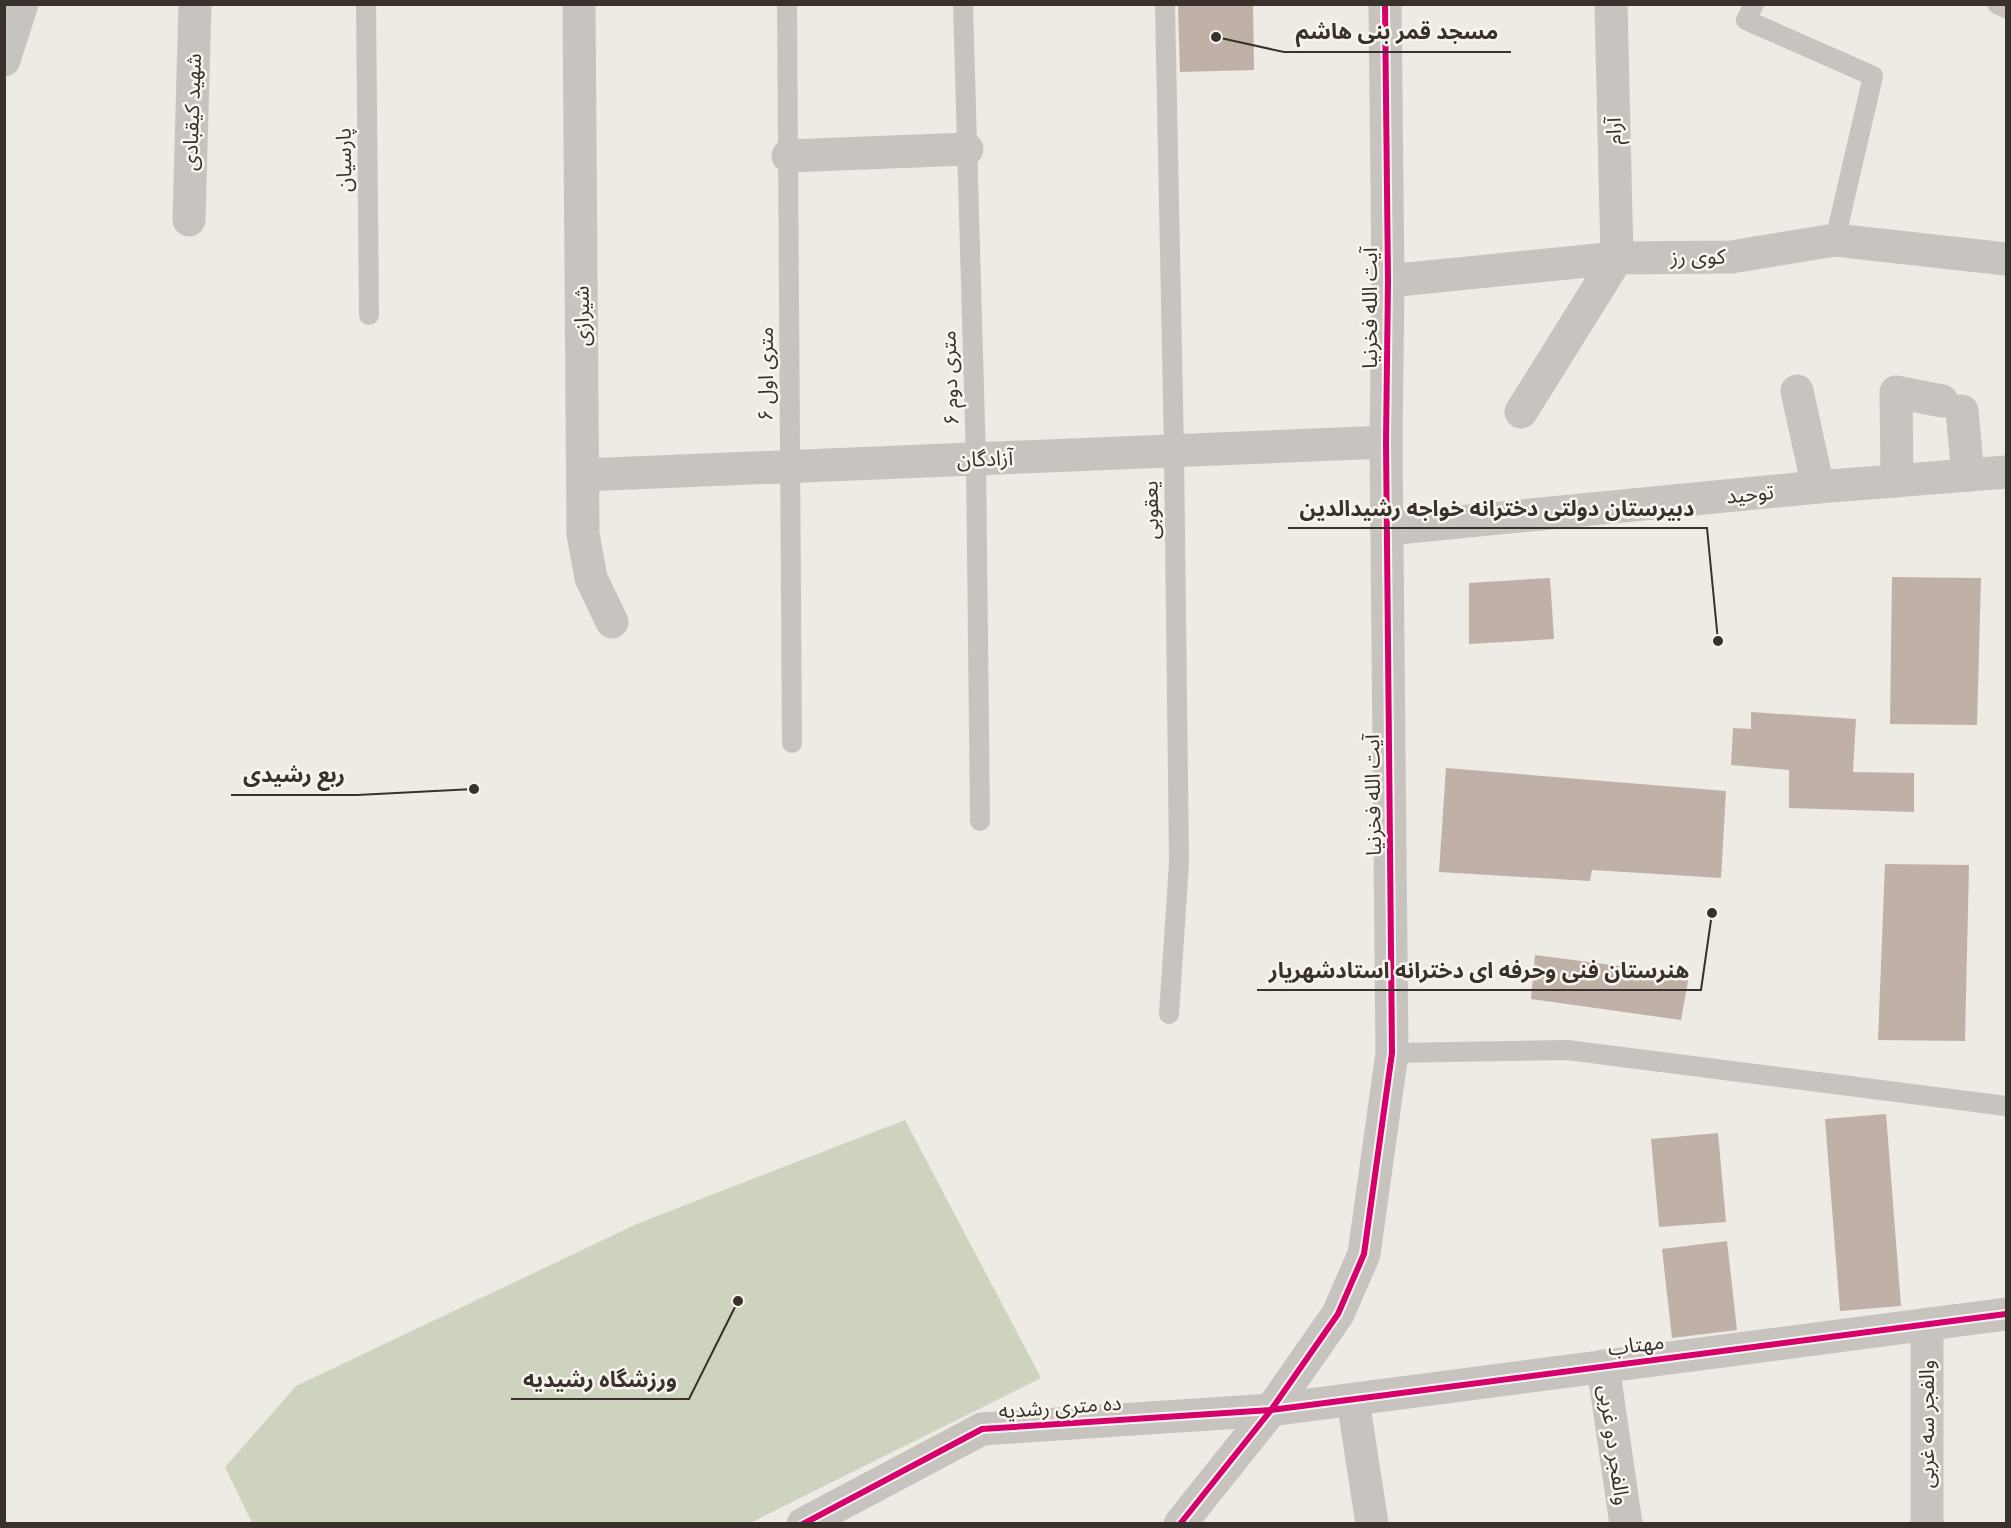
<svg xmlns="http://www.w3.org/2000/svg" width="2011" height="1528" viewBox="0 0 2011 1528" font-family="Roboto,'Noto Sans Arabic',sans-serif">
<style>
.green{fill:#ced3c0}
.building{fill:#c0b1a8}
.lines{fill:none;stroke-linecap:round;stroke-linejoin:round}
.service{stroke:#c7c3be;stroke-width:20}
.minor{stroke:#c7c3be;stroke-width:33}
.tertiary{stroke:#c7c3be;stroke-width:33}
.cycleway-casing{stroke:#f9f5ee;stroke-width:10}
.cycleway{stroke:#d6006c;stroke-width:6}
.labels{text-anchor:middle;dominant-baseline:central;stroke-width:5;stroke-linejoin:round;paint-order:stroke}
.street-label{font-size:21px;fill:#38312c;stroke:#f9f5ee}
.leader{fill:none;stroke:#38312c;stroke-width:2}
.callout-dot{fill:#38312c;stroke:#f9f5ee;stroke-width:2}
.callout-label{font-size:22px;text-anchor:middle;font-weight:bold;fill:#38312c;stroke:#f9f5ee;stroke-width:5;stroke-linejoin:round;paint-order:stroke}
</style>
<rect width="100%" height="100%" fill="#eeeae4"/>
<path class="green" d="M905 1120 1041 1378 750 1523H252L225 1467 296 1386 639 1223Z"/>
<g class="building">
<path d="M1178 4H1253L1254 70 1180 72Z"/>
<path d="M1892 577 1981 578 1977 725 1890 724Z"/>
<path d="M1550 578 1554 639 1469 644V583Z"/>
<path d="M1751 712 1856 719 1853 772 1914 773V812L1789 808V770L1731 765 1733 728 1751 729Z"/>
<path d="M1446 768 1726 791 1721 878 1592 870 1590 881 1439 872Z"/>
<path d="M1885 864 1969 865 1965 1041 1878 1040Z"/>
<path d="M1535 955 1689 975 1681 1020 1531 999Z"/>
<path d="M1886 1114 1901 1306 1840 1311 1825 1119Z"/>
<path d="M1718 1133 1726 1222 1659 1227 1651 1139Z"/>
<path d="M1727 1241 1737 1330 1672 1338 1662 1249Z"/>
</g>
<g class="lines">
<g class="service">
<path d="M366 4 369 315"/>
<path d="M787 4 792 743"/>
<path d="M963 4 976 459 980 821"/>
<path d="M1165 4 1174 451 1179 863 1169 1014"/>
<path d="M1754 4 1746 20 1873 76 1835 240"/>
<path d="M1997 4 2006 8"/>
<path d="M1392 1053 1567 1050 2006 1106"/>
</g>
<g class="minor">
<path d="M579 4 583 534 591 578 612 622"/>
<path d="M4 60 22 4"/>
<path d="M788 156 967 149"/>
<path d="M189 220 195 4"/>
<path d="M1388 281 1617 258 1731 257 1835 240 2006 259"/>
<path d="M1797 391 1818 487"/>
<path d="M1962 411 1968 475"/>
<path d="M1521 412 1617 258 1611 4"/>
<path d="M583 475 1386 442"/>
<path d="M1897 481 1896 392 1942 401"/>
<path d="M1387 529 1818 487 2006 472"/>
<path d="M1927 1324V1524"/>
<path d="M1603 1366 1626 1524"/>
<path d="M1353 1400 1372 1524"/>
<path d="M803 1524 982 1429 1271 1410 2006 1314"/>
</g>
<path class="tertiary" d="M1180 1524 1271 1410 1338 1314 1364 1254 1392 1053 1386 442 1388 281 1385 4"/>
<defs>
<g id="cycleway">
<path d="M803 1524 982 1429 1271 1410 2006 1314"/>
<path d="M1180 1524 1271 1410 1338 1314 1364 1254 1392 1053 1386 442 1388 281 1385 4"/>
</g>
</defs>
<use href="#cycleway" class="cycleway-casing"/>
<use href="#cycleway" class="cycleway"/>
</g>
<g class="labels">
<g class="street-label">
<text transform="translate(192 112) rotate(-88)">شهید کیقبادی</text>
<text transform="translate(1614 131) rotate(-91)">آرام</text>
<text transform="translate(344 160) rotate(-91)">پارسیان</text>
<text transform="translate(1698 257) rotate(-1)">کوی رز</text>
<text transform="translate(1370 308) rotate(-90)">آیت الله فخرنیا</text>
<text transform="translate(582 316) rotate(-91)">شیرازی</text>
<text transform="translate(766 374) rotate(-90)">۶ متری اول</text>
<text transform="translate(950 378) rotate(-92)">۶ متری دوم</text>
<text transform="translate(985 459) rotate(-2)">آزادگان</text>
<text transform="translate(1750 494) rotate(-6)">توحید</text>
<text transform="translate(1151 510) rotate(-91)">یعقوبی</text>
<text transform="translate(1373 795) rotate(-91)">آیت الله فخرنیا</text>
<text transform="translate(1636 1345) rotate(-7)">مهتاب</text>
<text transform="translate(1060 1407) rotate(-4)">ده متری رشدیه</text>
<text transform="translate(1927 1424) rotate(-90)">والفجر سه غربی</text>
<text transform="translate(1614 1445) rotate(82)">والفجر دو غربی</text>
</g>
</g>
<path class="leader" d="M1216 37L1284 52H1511M1718 641L1707 528H1288M474 789L357 795H231M1712 913L1701 990H1257M738 1301L689 1399H511"/>
<g class="callout-dot">
<circle cx="1216" cy="37" r="6"/>
<circle cx="1718" cy="641" r="6"/>
<circle cx="474" cy="789" r="6"/>
<circle cx="1712" cy="913" r="6"/>
<circle cx="738" cy="1301" r="6"/>
</g>
<g class="callout-label">
<text x="1397" y="39">مسجد قمر بنی هاشم</text>
<text x="1497" y="516">دبیرستان دولتی دخترانه خواجه رشیدالدین</text>
<text x="294" y="782">ربع رشیدی</text>
<text x="1479" y="978">هنرستان فنی وحرفه ای دخترانه استادشهریار</text>
<text x="600" y="1387">ورزشگاه رشیدیه</text>
</g>
<rect width="2011" height="1528" fill="none" stroke="#38312c" stroke-width="12"/>
</svg>
